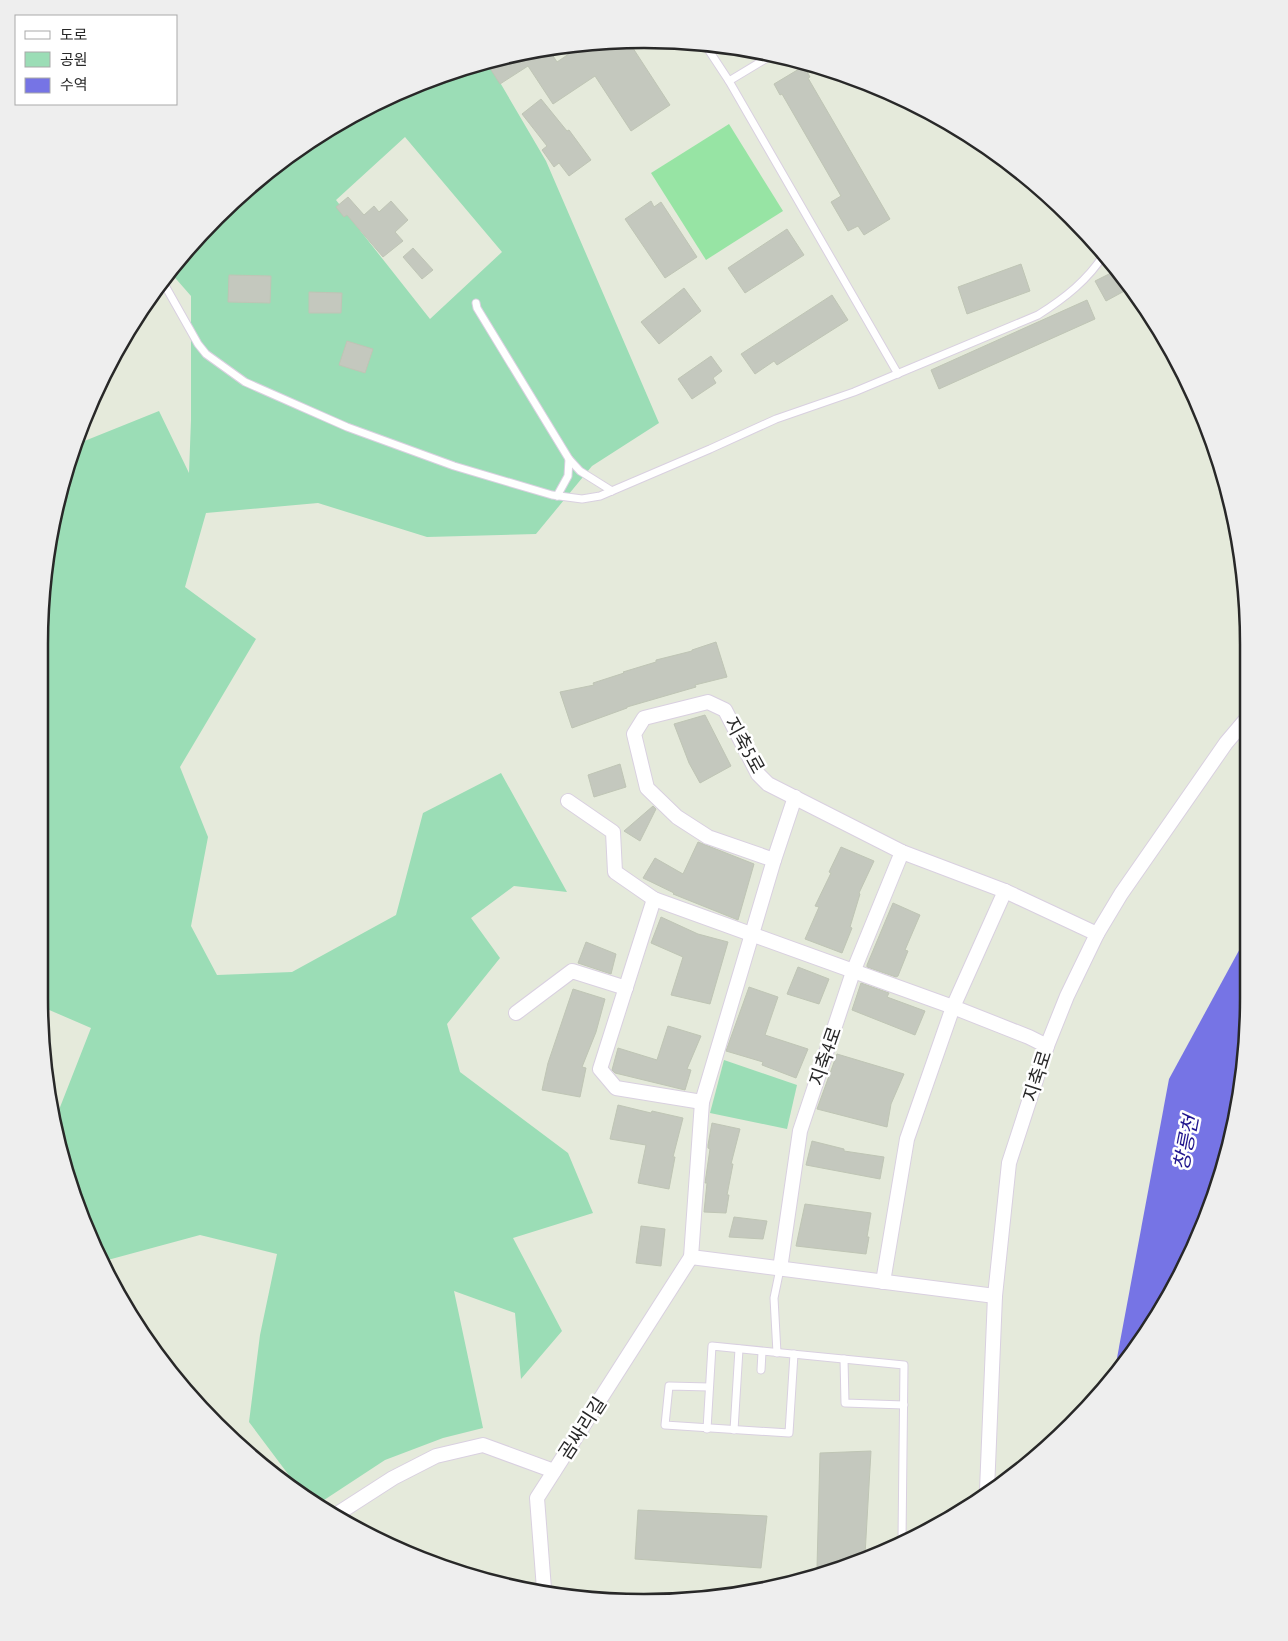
<svg xmlns="http://www.w3.org/2000/svg" width="1288" height="1641" viewBox="0 0 1288 1641" font-family="'PT Sans Narrow','Noto Sans KR',sans-serif">
<style>
.green{fill:#9bddb6;fill-rule:evenodd}
.pitch{fill:#97e4a4}
.water{fill:#7674e5}
.building{fill:#c4c8be;stroke:#bfc5b5}
.lines{fill:none;stroke-linecap:round;stroke-linejoin:round}
.service-casing{stroke:#d9d0e0;stroke-width:9}
.minor-casing{stroke:#d9d0e0;stroke-width:16}
.service{stroke:#fff;stroke-width:7}
.minor{stroke:#fff;stroke-width:14}
.labels{text-anchor:middle;dominant-baseline:central;stroke-width:5;stroke-linejoin:round;paint-order:stroke}
.street-label{font-size:19px;fill:#282828;stroke:#fff}
.water-label{font-size:20px;font-style:italic;fill:#21168e;stroke:#fff}
.rim{fill:none;stroke:#282828;stroke-width:2.5}
</style>
<rect width="100%" height="100%" fill="#e5eadb"/>
<g class="green">
<path d="M488 62 546 161 659 423 592 466 536 534 427 537 318 503 206 513 185 587 256 639 180 767 208 837 191 926 217 975 292 972 396 915 423 813 501 773 567 892 514 886 471 918 500 958 447 1024 460 1072 568 1153 593 1213 513 1238 562 1331 521 1379 515 1313 454 1291 483 1428 443 1438 385 1460 318 1504 300 1490 249 1422 260 1335 277 1254 200 1235 104 1261 72 1183 74 1175 55 1120 91 1028 40 1006 39 997 40 605 72 446 159 411 189 473 191 420V296L170 272 189 245 245 189 341 120 449 71ZM405 137 502 252 430 319 336 200Z"/>
<path d="M724 1060 797 1085 787 1129 710 1113Z"/>
</g>
<path class="pitch" d="M729 124 783 211 706 260 651 173Z"/>
<path class="water" d="M1249 932V997L1238 1115 1203 1228 1147 1333 1114 1374 1169 1079Z"/>
<g class="building">
<path d="M629 42 670 105 631 131 595 76 553 104 528 66 500 84 486 62 555 46V48L550 51 557 62 585 43Z"/>
<path d="M804 66 810 77 808 78 890 219 864 235 858 226 848 231 831 202 841 196 782 94 780 95 774 84Z"/>
<path d="M541 99 567 131 569 130 591 160 569 176 559 163 554 167 542 150 547 146 522 114Z"/>
<path d="M348 197 364 215 374 206 379 212 391 201 408 220 395 232 403 241 383 257 347 215 344 217 336 207Z"/>
<path d="M651 201 654 207 661 202 697 257 665 278 625 219Z"/>
<path d="M787 229 804 255 745 293 728 268Z"/>
<path d="M413 248 433 270 422 279 403 257Z"/>
<path d="M1021 264 1030 291 967 314 958 287Z"/>
<path d="M1117 270 1130 288 1106 301 1095 281Z"/>
<path d="M229 275 271 276 270 303 228 302Z"/>
<path d="M684 288 701 311 659 344 641 322Z"/>
<path d="M309 292 342 293 341 313H309Z"/>
<path d="M832 295 848 320 777 365 774 361 755 374 741 354Z"/>
<path d="M1087 300 1095 319 939 389 931 370Z"/>
<path d="M347 341 373 349 365 373 339 365Z"/>
<path d="M711 356 722 371 713 378 716 383 692 399 678 379Z"/>
<path d="M716 642 727 677 695 685 696 687 627 707V708L572 728 560 692 594 685 593 683 624 673 623 672 656 662V660L692 651V650Z"/>
<path d="M705 715 731 766 700 783 689 763 674 724Z"/>
<path d="M620 764 626 787 594 797 588 775Z"/>
<path d="M653 806 656 809 640 841 624 831Z"/>
<path d="M698 842 754 864 738 920 673 894 674 893 643 878 655 858 683 874Z"/>
<path d="M841 847 874 861 859 893 860 894 850 927 852 928 842 953 805 939 819 907 815 906 831 873 829 872Z"/>
<path d="M893 903 920 915 905 950 908 951 898 976 896 977 867 967V965Z"/>
<path d="M661 917 698 934 728 942 710 1004 671 995 683 957 651 943Z"/>
<path d="M586 942 616 954 611 974 578 963Z"/>
<path d="M798 967 829 979 819 1004 787 994Z"/>
<path d="M861 983 889 993 887 997 925 1011 915 1035 852 1010Z"/>
<path d="M749 987 778 997 765 1035 808 1049 796 1078 762 1065 763 1062 726 1051Z"/>
<path d="M573 989 605 999 596 1032 582 1067 586 1068 580 1097 542 1090 548 1063Z"/>
<path d="M668 1026 701 1036 687 1069 691 1070 685 1090 615 1073 612 1070 618 1048 657 1060Z"/>
<path d="M837 1054 904 1074 891 1104 887 1127 817 1109Z"/>
<path d="M618 1105 651 1113 652 1111 683 1118 673 1157H675L669 1189 638 1183 646 1145 610 1139Z"/>
<path d="M712 1123 740 1129 731 1164H733L727 1195H729L726 1213 704 1212 707 1183H705L710 1149 708 1148V1145Z"/>
<path d="M812 1141 844 1149V1151L884 1157 880 1179 806 1165Z"/>
<path d="M805 1204 871 1213 867 1237H869L866 1254 796 1246Z"/>
<path d="M734 1217 767 1221 763 1239 729 1237Z"/>
<path d="M641 1226 665 1229 661 1266 636 1263Z"/>
<path d="M871 1451 865 1555 838 1566 817 1567 820 1453Z"/>
<path d="M638 1510 767 1516 761 1568 635 1559Z"/>
</g>
<g class="lines">
<defs>
<g id="service">
<path d="M704 43 729 81 898 374"/>
<path d="M729 81 772 55"/>
<path d="M163 282 198 344 206 354 245 382 347 427 454 466 552 495 582 499 600 496 710 449 776 419 854 392 1038 315C1065 298 1088 280 1105 253"/>
<path d="M476 303 477 308 569 459"/>
<path d="M557 496 568 476 569 459 580 471 612 491"/>
<path d="M777 1353 774 1298 780 1269"/>
<path d="M844 1359 845 1403 904 1405"/>
<path d="M761 1370 762 1352"/>
<path d="M709 1387 669 1386 665 1425 789 1433 794 1354"/>
<path d="M707 1429 712 1346 904 1365 902 1539"/>
<path d="M734 1430 739 1349"/>
</g>
<g id="minor">
<path d="M795 797 774 860 702 1102 691 1257 995 1296"/>
<path d="M568 801 613 832 615 872 654 899 953 1007 1029 1037 1047 1046"/>
<path d="M774 860 708 837 677 817 647 788 634 734 644 718 708 702 725 710 758 774 768 784 902 852 1005 891 1097 934"/>
<path d="M654 899 600 1069 616 1088 702 1102"/>
<path d="M516 1013 572 971 626 988"/>
<path d="M780 1269 800 1131 853 972 902 852"/>
<path d="M883 1282 907 1139 953 1007 1005 891"/>
<path d="M987 1490 995 1296 1009 1163 1047 1046 1067 996 1097 934 1121 894 1226 743 1248 717"/>
<path d="M334 1516 393 1478 436 1456 483 1445 554 1471"/>
<path d="M544 1589 537 1498 691 1257"/>
</g>
</defs>
<use href="#service" class="service-casing"/>
<use href="#minor" class="minor-casing"/>
<use href="#service" class="service"/>
<use href="#minor" class="minor"/>
</g>
<g class="labels">
<g class="street-label">
<text transform="translate(745 745) rotate(61)">지축5로</text>
<text transform="translate(825 1056) rotate(-71)">지축4로</text>
<text transform="translate(1037 1076) rotate(-72)">지축로</text>
<text transform="translate(582 1428) rotate(-57)">곰싸리길</text>
</g>
<g class="water-label">
<text transform="translate(1186 1143) rotate(-79)">창릉천</text>
</g>
</g>
<path d="M0 0H1288V1641H0ZM644 48H644A596 596 0 0 1 1240 644V998A596 596 0 0 1 644 1594H644A596 596 0 0 1 48 998V644A596 596 0 0 1 644 48Z" fill="#eee" fill-rule="evenodd"/>
<path class="rim" d="M644 48H644A596 596 0 0 1 1240 644V998A596 596 0 0 1 644 1594H644A596 596 0 0 1 48 998V644A596 596 0 0 1 644 48Z"/>
<rect x="15" y="15" width="162" height="90" fill="#ffffff" stroke="#a9a9a9"/>
<rect x="25" y="31" width="25" height="8" fill="#ffffff" stroke="#a9a9a9"/>
<text x="60" y="40" font-size="15" fill="#282828">도로</text>
<rect x="25" y="52" width="25" height="15" fill="#9bddb6" stroke="#a9a9a9"/>
<text x="60" y="65" font-size="15" fill="#282828">공원</text>
<rect x="25" y="78" width="25" height="15" fill="#7674e5" stroke="#a9a9a9"/>
<text x="60" y="90" font-size="15" fill="#282828">수역</text>
</svg>
